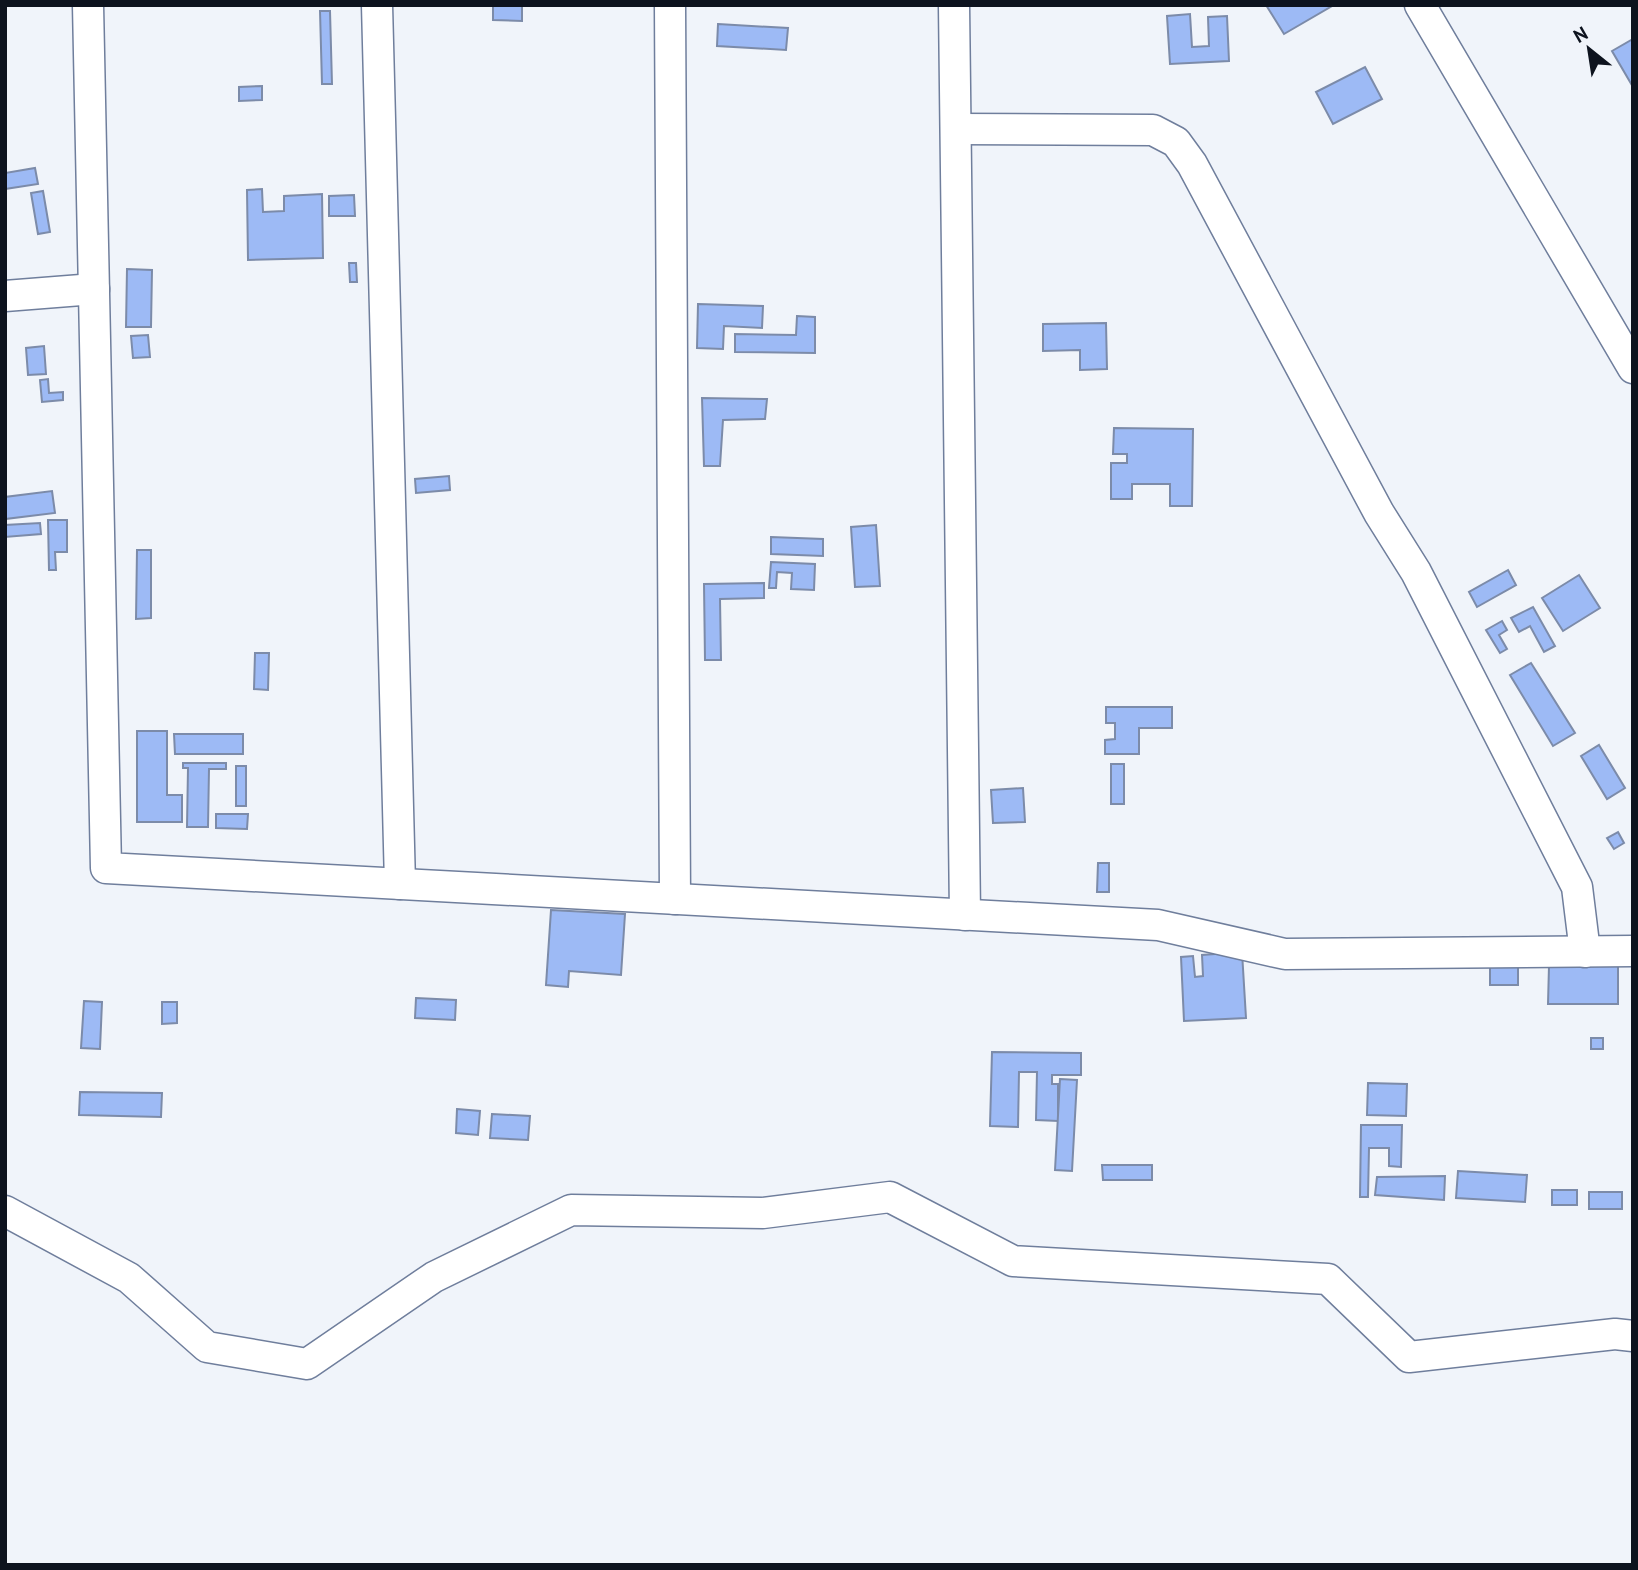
<svg xmlns="http://www.w3.org/2000/svg" width="1638" height="1570" viewBox="0 0 1638 1570" font-family="'PT Sans',sans-serif">
<style>
.building{fill:#9dbaf5;stroke:#7c8ba9;stroke-width:2}
.lines{fill:none;stroke-linecap:round;stroke-linejoin:round}
.street-casing{stroke:#6f7e9c;stroke-width:33}
.street{stroke:#fff;stroke-width:30}
</style>
<rect width="100%" height="100%" fill="#f0f4fa"/>
<g class="building">
<path d="M493 5H522V21L493 20Z"/>
<path d="M1266 5H1331L1332 6 1284 34Z"/>
<path d="M320 11H330L332 84H322Z"/>
<path d="M1190 14 1192 47 1209 46 1208 17 1227 16 1229 61 1170 64 1167 16Z"/>
<path d="M718 24 788 28 786 50 717 46Z"/>
<path d="M1633 39V87L1612 51Z"/>
<path d="M1365 67 1382 99 1333 124 1316 92Z"/>
<path d="M262 86V100L239 101V87Z"/>
<path d="M35 168 38 184 5 189V173Z"/>
<path d="M262 189 263 212 284 211V196L322 194 323 258 248 260 247 190Z"/>
<path d="M43 191 50 232 38 234 31 193Z"/>
<path d="M354 195 355 216H329V196Z"/>
<path d="M349 263H356L357 282H350Z"/>
<path d="M127 269 152 270 151 327H126Z"/>
<path d="M698 304 763 306 762 328 724 326 723 349 697 348Z"/>
<path d="M797 316 815 317V353L735 352V334L796 335Z"/>
<path d="M1106 323 1107 369 1080 370V350L1043 351V324Z"/>
<path d="M148 335 150 357 133 358 131 336Z"/>
<path d="M44 346 46 374 28 375 26 348Z"/>
<path d="M48 379 49 393 63 392V400L42 402 40 380Z"/>
<path d="M702 398 767 399 765 419 723 420 720 466H704Z"/>
<path d="M1114 428 1193 429 1192 506H1170V484H1132V499H1111V463H1127V454H1113Z"/>
<path d="M449 476 450 490 416 493 415 479Z"/>
<path d="M52 491 55 513 5 519V497Z"/>
<path d="M48 520H67V552H55L56 570H49Z"/>
<path d="M40 523 41 534 5 537V525Z"/>
<path d="M876 525 880 586 855 587 851 527Z"/>
<path d="M771 537 823 539V556L771 554Z"/>
<path d="M137 550H151V618L136 619Z"/>
<path d="M771 562 815 564 814 590 791 589 792 573 777 572 776 588H769Z"/>
<path d="M1508 570 1516 585 1477 607 1469 592Z"/>
<path d="M1579 575 1600 608 1563 631 1542 598Z"/>
<path d="M764 583V598L720 599 721 660H705L704 584Z"/>
<path d="M1533 607 1555 646 1544 652 1530 626 1519 632 1511 618Z"/>
<path d="M1502 621 1507 630 1499 635 1507 649 1500 653 1486 630Z"/>
<path d="M255 653H269L268 690 254 689Z"/>
<path d="M1531 663 1575 733 1553 746 1510 675Z"/>
<path d="M1106 707H1172V728H1139V754H1105V740L1115 739V723H1106Z"/>
<path d="M137 731H167V795H182V822H137Z"/>
<path d="M174 734H243V754H175Z"/>
<path d="M1599 745 1625 788 1607 799 1581 756Z"/>
<path d="M183 763H226V769H209L208 827H187L188 768H183Z"/>
<rect x="1111" y="764" width="13" height="40"/>
<rect x="236" y="766" width="10" height="40"/>
<path d="M1023 788 1025 822 993 823 991 790Z"/>
<path d="M216 814H248L247 829 216 828Z"/>
<path d="M1618 832 1624 843 1614 849 1607 838Z"/>
<path d="M1098 863H1109V892H1097Z"/>
<path d="M551 910 625 914 621 975 569 971 568 987 546 985Z"/>
<path d="M1242 952 1246 1018 1184 1021 1181 957 1193 956 1195 977 1203 976 1202 955Z"/>
<path d="M1549 966H1618V1004H1548Z"/>
<rect x="1490" y="967" width="28" height="18"/>
<path d="M416 998 456 1000 455 1020 415 1018Z"/>
<path d="M84 1001 102 1002 100 1049 81 1048Z"/>
<path d="M162 1002H177V1023L162 1024Z"/>
<rect x="1591" y="1038" width="12" height="11"/>
<path d="M992 1052 1081 1053V1075H1052V1084H1058V1121L1036 1120 1037 1072H1019L1018 1127 990 1126Z"/>
<path d="M1060 1079 1077 1080 1072 1171 1055 1170Z"/>
<path d="M1368 1083 1407 1084 1406 1116 1367 1115Z"/>
<path d="M80 1092 162 1093 161 1117 79 1115Z"/>
<path d="M457 1109 480 1111 478 1135 456 1133Z"/>
<path d="M492 1114 530 1116 528 1140 490 1138Z"/>
<path d="M1361 1125H1402L1401 1167 1389 1166V1148H1369L1368 1197H1360Z"/>
<path d="M1102 1165H1152V1180H1103Z"/>
<path d="M1458 1171 1527 1175 1525 1202 1456 1198Z"/>
<path d="M1445 1176 1444 1200 1375 1195 1377 1177Z"/>
<rect x="1552" y="1190" width="25" height="15"/>
<rect x="1589" y="1192" width="33" height="17"/>
</g>
<g class="lines">
<defs>
<g id="street">
<path d="M88 5 106 868 1158 925 1285 954 1633 951"/>
<path d="M377 5 400 884"/>
<path d="M670 5 675 899"/>
<path d="M954 5 965 915"/>
<path d="M1420 5 1633 368"/>
<path d="M956 129 1153 130 1176 142 1192 164 1379 513 1416 572 1577 887 1585 952"/>
<path d="M5 296 94 289"/>
<path d="M5 1211 129 1278 207 1347 307 1364 434 1277 571 1210 763 1213 890 1197 1013 1261 1328 1279 1409 1357 1615 1334 1633 1336"/>
</g>
</defs>
<use href="#street" class="street-casing"/>
<use href="#street" class="street"/>
</g>
<rect width="1638" height="1570" fill="none" stroke="#0d131e" stroke-width="14"/>
<g transform="translate(1589 49) rotate(330)" stroke="#f0f4fa" stroke-width="5" paint-order="stroke">
<path d="M0-5L12 26L0 18L-12 26Z" fill="#0d131e"/>
<text y="-10" font-size="19" font-weight="bold" text-anchor="middle" fill="#0d131e">N</text>
</g>
</svg>
